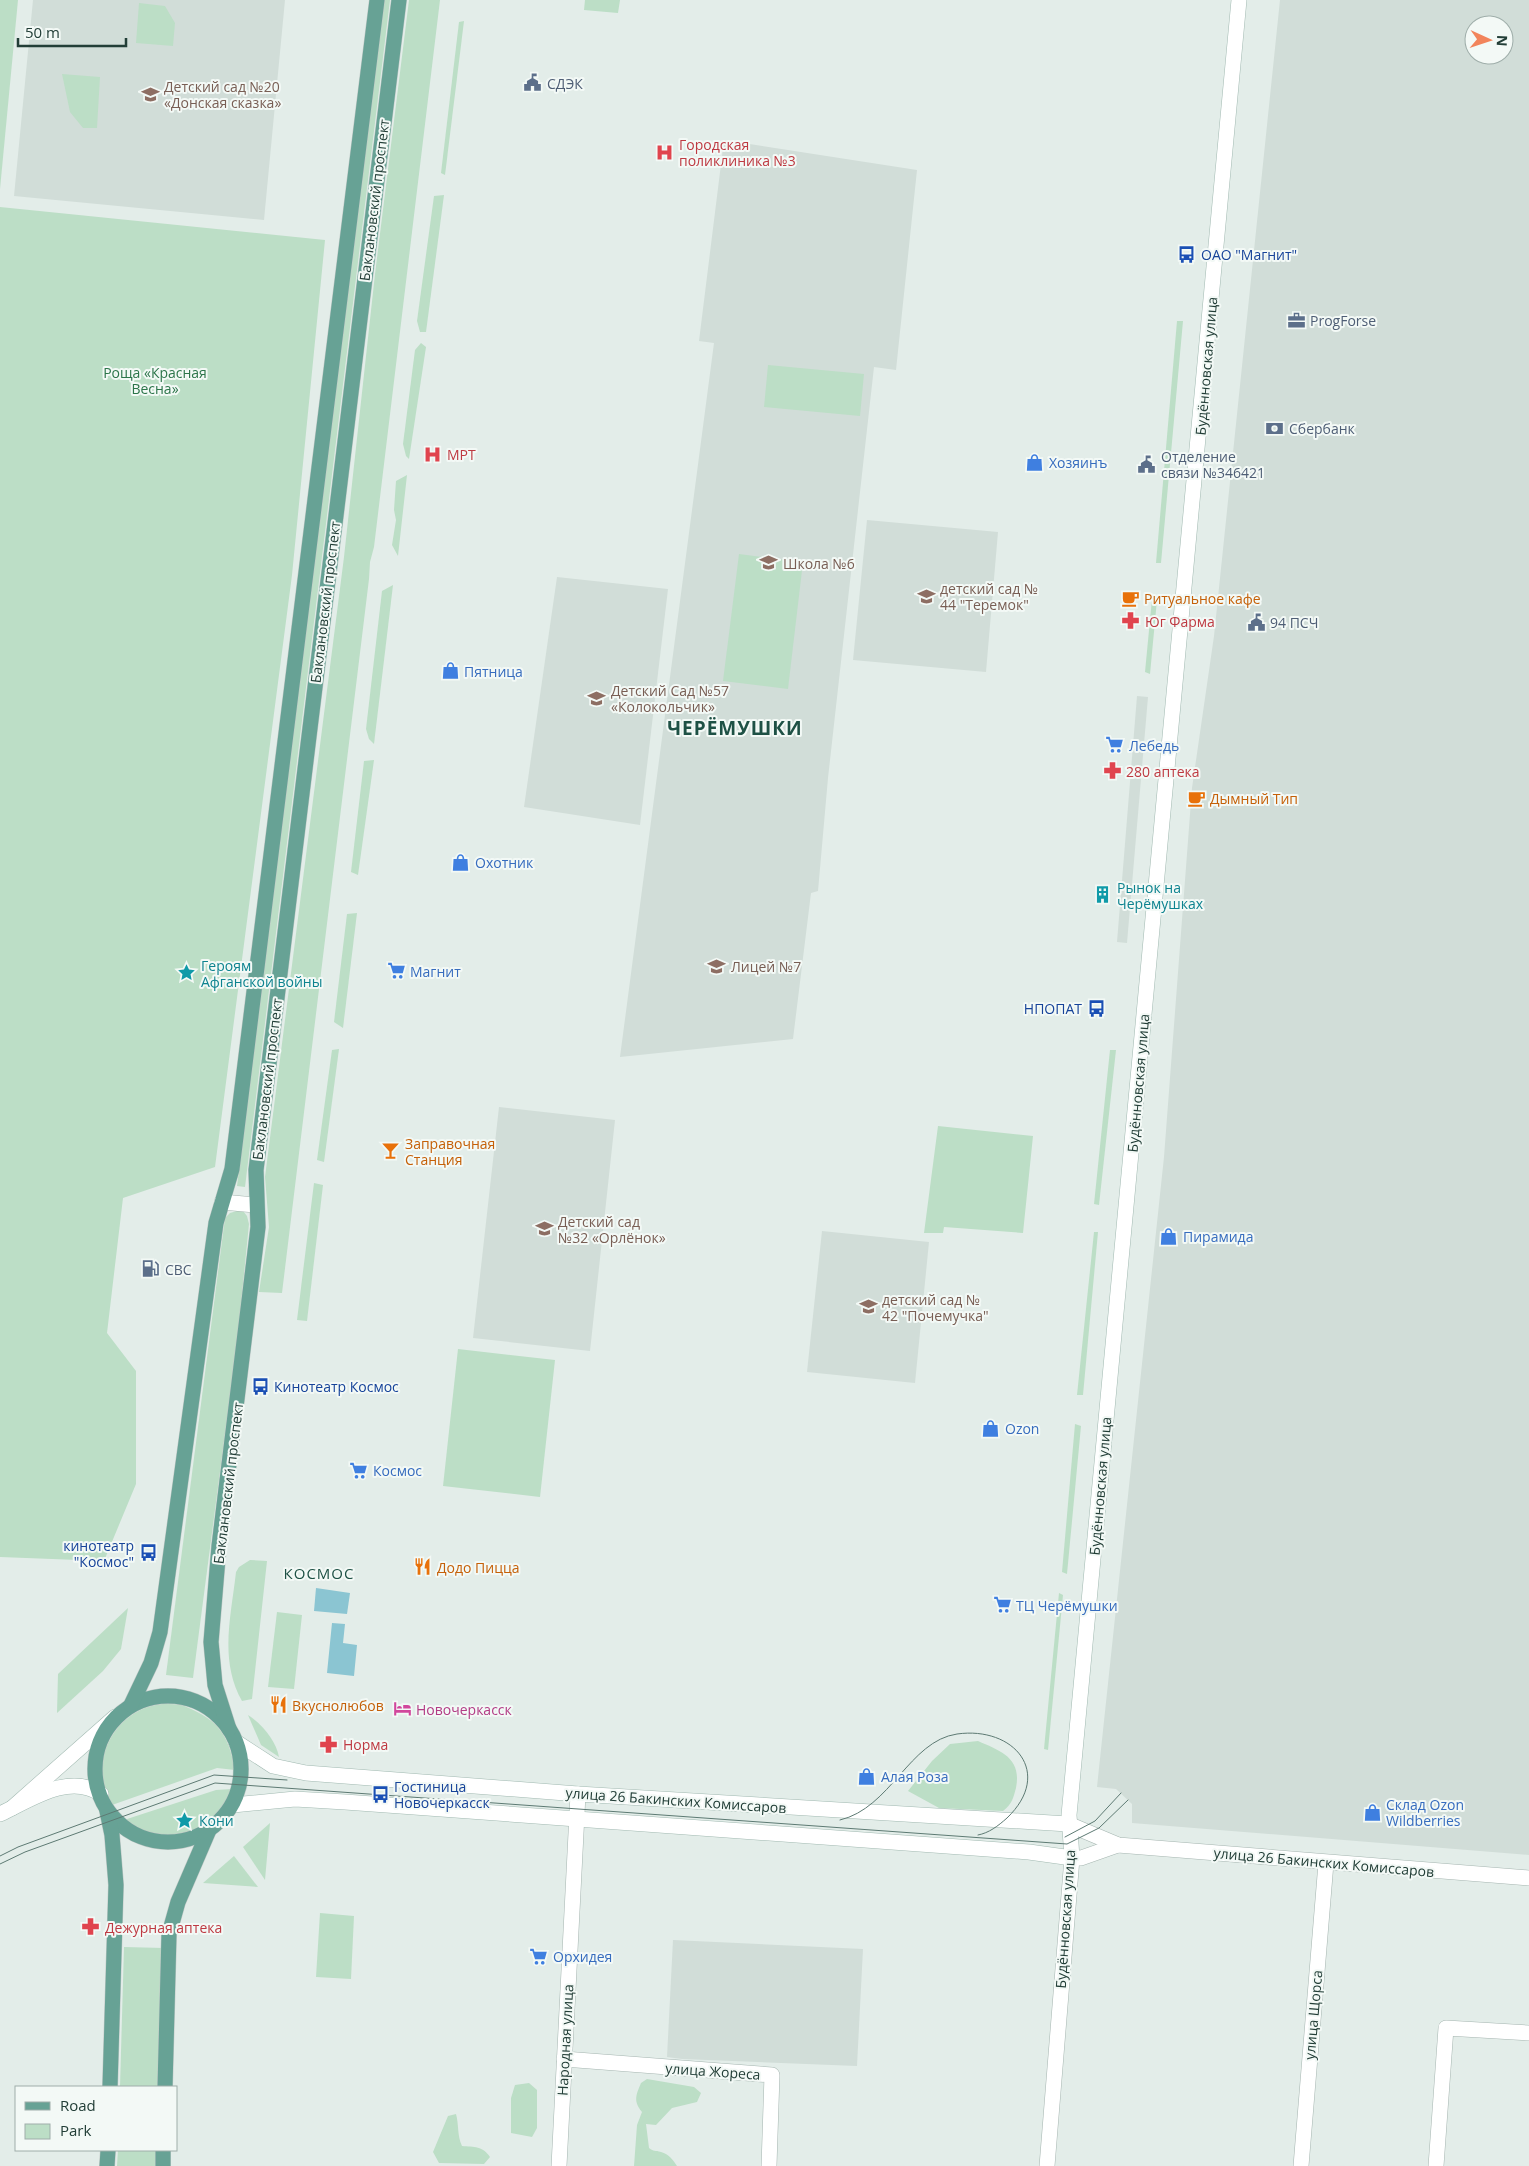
<svg xmlns="http://www.w3.org/2000/svg" width="1529" height="2166" viewBox="0 0 1529 2166" font-family="'Open Sans',sans-serif">
<style>
.built{fill:#d1ddd8;fill-rule:evenodd}
.green{fill:#bcdec6}
.water{fill:#8bc5d2}
.lines{fill:none;stroke-linecap:round;stroke-linejoin:round}
.minor-casing{stroke:#a5b5b0;stroke-width:16}
.tertiary-casing{stroke:#a5b5b0;stroke-width:16}
.secondary-casing{stroke:#a1b9b1;stroke-width:16}
.primary-casing{stroke:#c1c9c7;stroke-width:16}
.minor{stroke:#fff;stroke-width:15}
.tertiary{stroke:#fff;stroke-width:15}
.secondary{stroke:#fff;stroke-width:15}
.primary{stroke:#67a295;stroke-width:15}
.tram{stroke:#5d7a73;stroke-width:1}
.labels{text-anchor:middle;dominant-baseline:central;stroke-width:4;stroke-linejoin:round;paint-order:stroke}
.service-label{font-size:14px;fill:#4e5e75;stroke:#f3f9f6;text-anchor:start}
.education-label{font-size:14px;fill:#785e54;stroke:#f3f9f6;text-anchor:start}
.health-label{font-size:14px;fill:#be3a42;stroke:#f3f9f6;text-anchor:start}
.street-label{font-size:14px;fill:#223e37;stroke:#f3f9f6}
.transit-label{font-size:14px;fill:#164399;stroke:#f3f9f6;text-anchor:start}
.park-label{font-size:14px;fill:#2c754a;stroke:#f3f9f6}
.shop-label{font-size:14px;fill:#366cbe;stroke:#f3f9f6;text-anchor:start}
.food-label{font-size:14px;fill:#c56008;stroke:#f3f9f6;text-anchor:start}
.culture-label{font-size:14px;fill:#0d838f;stroke:#f3f9f6;text-anchor:start}
.hotel-label{font-size:14px;fill:#b23c85;stroke:#f3f9f6;text-anchor:start}
.neighbourhood-label{font-size:15px;letter-spacing:1px;fill:#1e5145;stroke:#f3f9f6}
.district-label{font-size:19px;font-weight:bold;letter-spacing:1px;fill:#1e5145;stroke:#f3f9f6}
</style>
<rect width="100%" height="100%" fill="#e3ede9"/>
<g class="built">
<path d="M33 0H285L264 220 14 196Z"/>
<path d="M1280 0H1529V1855L1132 1823V1804L1116 1789 1097 1787 1164 1157 1192 788 1214 636ZM1474 25H1504V55H1474Z"/>
<path d="M724 140 917 170 896 370 874 367 828 778 818 891 811 893 793 1039 620 1057 714 343 699 341Z"/>
<path d="M867 520 998 532 986 672 853 660Z"/>
<path d="M557 577 668 589 640 825 524 807Z"/>
<path d="M1137 696 1148 697 1127 943 1117 942Z"/>
<path d="M499 1107 615 1120 590 1351 473 1338Z"/>
<path d="M822 1231 929 1242 915 1383 807 1372Z"/>
<path d="M673 1940 863 1949 857 2066 682 2059 667 2057Z"/>
</g>
<g class="green">
<path d="M0 0H18L0 189Z"/>
<path d="M383 0H390L245 1187 237 1186Z"/>
<path d="M409 0H440L374 547 370 562 369 579 282 1293 259 1292 269 1227 265 1177 344 557 375 274Z"/>
<path d="M585 0H620L618 13 584 10Z"/>
<path d="M139 3 165 6 175 23 173 46 136 43Z"/>
<path d="M464 21 445 175 441 173 459 22Z"/>
<path d="M62 74 100 77 97 128H83L70 112Z"/>
<path d="M444 195 426 332H420L417 321 434 196Z"/>
<path d="M0 207 325 240 292 575 215 1167 123 1198 107 1333 136 1371V1484L104 1561 0 1557Z"/>
<path d="M1177 321H1183L1161 563H1156Z"/>
<path d="M421 343 426 347 409 459 406 456 403 444 415 350Z"/>
<path d="M768 365 864 374 860 416 764 407Z"/>
<path d="M407 475 398 556 392 545 396 520 394 510 396 481Z"/>
<path d="M739 554 803 562 788 689 723 681Z"/>
<path d="M393 585 374 744 369 739 366 729 382 591Z"/>
<path d="M1152 599 1157 600 1150 674 1145 672Z"/>
<path d="M374 760 358 875 351 872 364 761Z"/>
<path d="M357 913 343 1028 334 1022 347 914Z"/>
<path d="M339 1049 324 1162 317 1160 332 1050Z"/>
<path d="M1110 1050H1116L1099 1205 1094 1204Z"/>
<path d="M938 1126 1033 1136 1023 1233 944 1227 943 1233H924Z"/>
<path d="M314 1183 323 1185 307 1321 297 1320Z"/>
<path d="M237 1211H243L247 1216 249 1224 238 1334 193 1678 166 1675 225 1218 230 1213Z"/>
<path d="M1094 1232H1098L1083 1395H1077Z"/>
<path d="M458 1349 555 1360 540 1497 443 1486Z"/>
<path d="M1075 1424 1081 1426 1067 1574 1062 1572Z"/>
<path d="M250 1560 267 1561 252 1699 242 1701C219 1660 231 1617 236 1572L239 1567Z"/>
<path d="M1059 1593 1063 1595 1048 1750 1044 1749Z"/>
<path d="M128 1608 121 1649 103 1671 57 1713 58 1674Z"/>
<path d="M277 1612 302 1615 294 1689 268 1687Z"/>
<path d="M179 1704C216 1718 228 1731 235 1770L217 1768 112 1805C109 1798 105 1790 103 1783 96 1748 121 1711 156 1705 163 1703 172 1705 179 1704Z"/>
<path d="M248 1715C262 1724 276 1741 279 1757L261 1745Z"/>
<path d="M978 1741C1001 1751 1022 1758 1016 1788 1013 1799 1012 1804 1003 1811L939 1808 908 1791 932 1761 950 1744Z"/>
<path d="M232 1789C229 1794 227 1802 224 1807 206 1832 173 1843 144 1832 137 1829 130 1824 124 1820L216 1790Z"/>
<path d="M270 1823 265 1880 243 1847Z"/>
<path d="M234 1856 258 1887 203 1883Z"/>
<path d="M320 1913 354 1916 351 1979 316 1977Z"/>
<path d="M124 1947 164 1948 159 2087H120Z"/>
<path d="M647 2079 694 2087 701 2093 697 2102 672 2108 656 2125 646 2124 649 2148C654 2152 655 2150 661 2152 669 2154 673 2160 677 2166H634L637 2125 642 2112C633 2101 636 2095 641 2083Z"/>
<path d="M529 2083 537 2090V2128L532 2137 511 2133V2098L515 2085Z"/>
<path d="M456 2114C459 2125 457 2135 462 2146 474 2147 483 2146 490 2157L484 2164 439 2163 433 2152 448 2116Z"/>
<path d="M118 2150H156V2166H117Z"/>
</g>
<g class="water">
<path d="M316 1588 350 1593 347 1614 314 1611Z"/>
<path d="M332 1623 345 1624 343 1643 357 1645 354 1676 327 1673Z"/>
</g>
<g class="lines">
<defs>
<g id="minor">
<path d="M222 1202 255 1205"/>
<path d="M564 2059 772 2075 769 2166"/>
<path d="M559 2166 578 1794"/>
<path d="M1301 2166 1326 1863"/>
<path d="M1436 2166 1446 2028 1529 2033"/>
</g>
<g id="tertiary">
<path d="M1068 1824 1118 1845 1529 1878"/>
<path d="M1047 2166 1072 1858H1081L1118 1845"/>
</g>
<g id="secondary">
<path d="M236 1742 273 1766 306 1773 578 1794 1068 1824"/>
<path d="M233 1805 295 1799 345 1802 1029 1852 1072 1858 1069 1815 1239 0"/>
<path d="M12 1808 115 1717"/>
<path d="M0 1814C30 1800 69 1772 101 1794"/>
</g>
<g id="primary">
<circle cx="168" cy="1769" r="73"/>
<path d="M131 1705 151 1663 160 1632 216 1223 232 1169 377 0"/>
<path d="M229 1729 215 1685 211 1642 219 1546 258 1227 256 1170 399 0"/>
<path d="M107 1811 112 1835 116 1885 110 2087"/>
<path d="M165 2087 169 1934 178 1902 209 1830"/>
<path d="M107 2166 108 2150"/>
<path d="M163 2166V2150"/>
</g>
</defs>
<use href="#minor" class="minor-casing"/>
<use href="#tertiary" class="tertiary-casing"/>
<use href="#secondary" class="secondary-casing"/>
<use href="#primary" class="primary-casing"/>
<use href="#minor" class="minor"/>
<use href="#tertiary" class="tertiary"/>
<use href="#secondary" class="secondary"/>
<use href="#primary" class="primary"/>
<g class="tram">
<path d="M840 1820C891 1808 909 1741 957 1734 1014 1726 1054 1773 1007 1818 998 1826 989 1833 978 1835"/>
<path d="M1065 1837 1095 1821 1121 1793"/>
<path d="M0 1856 18 1847 214 1775 287 1780"/>
<path d="M0 1864 25 1852 215 1783 1067 1844 1099 1828 1128 1800"/>
</g>
</g>
<defs>
<symbol id="civic-bare" viewBox="-9 -9 18 18"><path d="M-.6-6.5H3V-4.5H.6V-3L4-1V1h2V6H-6V1h2V-1L-.6-3ZM-1.2 2.5V6h2.4V2.5Z" fill="#5c6f8a" stroke="#f3f9f6" stroke-width="2.5" paint-order="stroke"/></symbol>
<symbol id="school-bare" viewBox="-9 -9 18 18"><path d="M0-5L7-2L0 1L-7-2ZM-4 1L0 2.5L4 1V4Q0 6-4 4Z" fill="#8d6e63" stroke="#f3f9f6" stroke-width="2.5" paint-order="stroke"/></symbol>
<symbol id="hospital-bare" viewBox="-9 -9 18 18"><path d="M-5-5h3v3.5h4V-5h3V5h-3V1.5h-4V5h-3Z" fill="#e0444e" stroke="#f3f9f6" stroke-width="2.5" paint-order="stroke"/></symbol>
<symbol id="bus-bare" viewBox="-9 -9 18 18"><path d="M-5-6H5V4H4V6H2V4H-2V6H-4V4H-5ZM-3.5-4V0h7V-4ZM-3.5 1.2v1.5H-2V1.2ZM2 1.2v1.5H3.5V1.2Z" fill="#1a4fb4" stroke="#f3f9f6" stroke-width="2.5" paint-order="stroke"/></symbol>
<symbol id="office-bare" viewBox="-9 -9 18 18"><path d="M-6-3h4V-5.5h4V-3h4V5H-6ZM-1-4.5V-3h2v-1.5ZM-6 0V1H6V0Z" fill="#5c6f8a" stroke="#f3f9f6" stroke-width="2.5" paint-order="stroke"/></symbol>
<symbol id="bank-bare" viewBox="-9 -9 18 18"><path d="M-6-4H6V4H-6ZM0-2.3a2.3 2.3 0 1 0 0 4.6a2.3 2.3 0 1 0 0-4.6Z" fill="#5c6f8a" stroke="#f3f9f6" stroke-width="2.5" paint-order="stroke"/></symbol>
<symbol id="shop-bare" viewBox="-9 -9 18 18"><path d="M-5-2.5h2.3a2.7 3.5 0 0 1 5.4 0H5L5.5 6h-11ZM-1.5-2.5h3a1.5 2.3 0 0 0-3 0Z" fill="#3f7fe0" stroke="#f3f9f6" stroke-width="2.5" paint-order="stroke"/></symbol>
<symbol id="cafe-bare" viewBox="-9 -9 18 18"><path d="M-5.5-4.5H6V0H3Q3 3.5 0 3.5H-2.5Q-5.5 3.5-5.5 0ZM3-3.2v2h1.7v-2ZM-6 4.5H4V6H-6Z" fill="#e8710a" stroke="#f3f9f6" stroke-width="2.5" paint-order="stroke"/></symbol>
<symbol id="pharmacy-bare" viewBox="-9 -9 18 18"><path d="M-2-6h4v4h4v4h-4v4h-4v-4h-4v-4h4Z" fill="#e0444e" stroke="#f3f9f6" stroke-width="2.5" paint-order="stroke"/></symbol>
<symbol id="supermarket-bare" viewBox="-9 -9 18 18"><path d="M-6-5.5h2.5l.6 2H6L4.5 2H-2.5L-4.4-4H-6ZM-1.5 3.2a1.3 1.3 0 1 0 .1 0ZM3 3.2a1.3 1.3 0 1 0 .1 0Z" fill="#3f7fe0" stroke="#f3f9f6" stroke-width="2.5" paint-order="stroke"/></symbol>
<symbol id="building-bare" viewBox="-9 -9 18 18"><path d="M-4-6H4V6H1V3H-1V6H-4ZM-2.5-4.3h1.7v1.8h-1.7ZM.8-4.3h1.7v1.8H.8ZM-2.5-1h1.7V.8h-1.7ZM.8-1h1.7V.8H.8Z" fill="#0f9aa8" stroke="#f3f9f6" stroke-width="2.5" paint-order="stroke"/></symbol>
<symbol id="sight-bare" viewBox="-9 -9 18 18"><path d="M0-6L1.8-2.2L6-1.7L2.9 1.2L3.7 5.4L0 3.3L-3.7 5.4L-2.9 1.2L-6-1.7L-1.8-2.2Z" fill="#0f9aa8" stroke="#f3f9f6" stroke-width="2.5" paint-order="stroke"/></symbol>
<symbol id="bar-bare" viewBox="-9 -9 18 18"><path d="M-6-5H6L.8 .8V4.5H3.5V6h-7V4.5H-.8V.8Z" fill="#e8710a" stroke="#f3f9f6" stroke-width="2.5" paint-order="stroke"/></symbol>
<symbol id="fuel-bare" viewBox="-9 -9 18 18"><path d="M-5.5-6h7V0h2V4h1.3V-2.5L3-4.5l.8-.8L6-3V5H2.5V1h-1V6h-7ZM-4.2-4.7v3.2H.2V-4.7Z" fill="#5c6f8a" stroke="#f3f9f6" stroke-width="2.5" paint-order="stroke"/></symbol>
<symbol id="restaurant-bare" viewBox="-9 -9 18 18"><path d="M-5-6h1v4h1v-4h1v4h1v-4h1v5L-1.5 .5V6h-2V.5L-5-1ZM5-6V6H3V1.5H1.5Q1.5-4 5-6Z" fill="#e8710a" stroke="#f3f9f6" stroke-width="2.5" paint-order="stroke"/></symbol>
<symbol id="hotel-bare" viewBox="-9 -9 18 18"><path d="M-6-4.5h1.5V1H6V5H4.5V3h-9V5H-6ZM-4 0a1.8 1.8 0 1 1 3.6 0ZM.5 0V-2.5h3Q6-2.5 6 0Z" fill="#d1479c" stroke="#f3f9f6" stroke-width="2.5" paint-order="stroke"/></symbol>
</defs>
<g fill-rule="evenodd">
<use href="#civic-bare" x="520" y="70" width="25" height="25"/>
<use href="#school-bare" x="138" y="82" width="25" height="25"/>
<use href="#hospital-bare" x="652" y="140" width="25" height="25"/>
<use href="#bus-bare" x="1174" y="242" width="25" height="25"/>
<use href="#office-bare" x="1284" y="308" width="25" height="25"/>
<use href="#bank-bare" x="1262" y="416" width="25" height="25"/>
<use href="#hospital-bare" x="420" y="442" width="25" height="25"/>
<use href="#shop-bare" x="1022" y="450" width="25" height="25"/>
<use href="#civic-bare" x="1134" y="452" width="25" height="25"/>
<use href="#school-bare" x="756" y="550" width="25" height="25"/>
<use href="#school-bare" x="914" y="584" width="25" height="25"/>
<use href="#cafe-bare" x="1118" y="586" width="25" height="25"/>
<use href="#pharmacy-bare" x="1118" y="608" width="25" height="25"/>
<use href="#civic-bare" x="1244" y="610" width="25" height="25"/>
<use href="#shop-bare" x="438" y="658" width="25" height="25"/>
<use href="#school-bare" x="584" y="686" width="25" height="25"/>
<use href="#supermarket-bare" x="1102" y="732" width="25" height="25"/>
<use href="#pharmacy-bare" x="1100" y="758" width="25" height="25"/>
<use href="#cafe-bare" x="1184" y="786" width="25" height="25"/>
<use href="#shop-bare" x="448" y="850" width="25" height="25"/>
<use href="#building-bare" x="1090" y="882" width="25" height="25"/>
<use href="#school-bare" x="704" y="954" width="25" height="25"/>
<use href="#supermarket-bare" x="384" y="958" width="25" height="25"/>
<use href="#sight-bare" x="174" y="960" width="25" height="25"/>
<use href="#bus-bare" x="1084" y="996" width="25" height="25"/>
<use href="#bar-bare" x="378" y="1138" width="25" height="25"/>
<use href="#school-bare" x="532" y="1216" width="25" height="25"/>
<use href="#shop-bare" x="1156" y="1224" width="25" height="25"/>
<use href="#fuel-bare" x="138" y="1256" width="25" height="25"/>
<use href="#school-bare" x="856" y="1294" width="25" height="25"/>
<use href="#bus-bare" x="248" y="1374" width="25" height="25"/>
<use href="#shop-bare" x="978" y="1416" width="25" height="25"/>
<use href="#supermarket-bare" x="346" y="1458" width="25" height="25"/>
<use href="#bus-bare" x="136" y="1540" width="25" height="25"/>
<use href="#restaurant-bare" x="410" y="1554" width="25" height="25"/>
<use href="#supermarket-bare" x="990" y="1592" width="25" height="25"/>
<use href="#restaurant-bare" x="266" y="1692" width="25" height="25"/>
<use href="#hotel-bare" x="390" y="1696" width="25" height="25"/>
<use href="#pharmacy-bare" x="316" y="1732" width="25" height="25"/>
<use href="#shop-bare" x="854" y="1764" width="25" height="25"/>
<use href="#bus-bare" x="368" y="1782" width="25" height="25"/>
<use href="#shop-bare" x="1360" y="1800" width="25" height="25"/>
<use href="#sight-bare" x="172" y="1808" width="25" height="25"/>
<use href="#pharmacy-bare" x="78" y="1914" width="25" height="25"/>
<use href="#supermarket-bare" x="526" y="1944" width="25" height="25"/>
</g>
<g class="labels">
<g class="service-label">
<text x="547" y="83">СДЭК</text>
<text x="1310" y="320">ProgForse</text>
<text x="1289" y="428">Сбербанк</text>
<text x="1161" y="456">Отделение<tspan x="1161" dy="16">связи №346421</tspan></text>
<text x="1270" y="622">94 ПСЧ</text>
<text x="165" y="1269">СВС</text>
</g>
<g class="education-label">
<text x="164" y="86">Детский сад №20<tspan x="164" dy="16">«Донская сказка»</tspan></text>
<text x="783" y="563">Школа №6</text>
<text x="940" y="588">детский сад №<tspan x="940" dy="16">44 "Теремок"</tspan></text>
<text x="611" y="690">Детский Сад №57<tspan x="611" dy="16">«Колокольчик»</tspan></text>
<text x="731" y="966">Лицей №7</text>
<text x="558" y="1221">Детский сад<tspan x="558" dy="16">№32 «Орлёнок»</tspan></text>
<text x="882" y="1299">детский сад №<tspan x="882" dy="16">42 "Почемучка"</tspan></text>
</g>
<g class="health-label">
<text x="679" y="144">Городская<tspan x="679" dy="16">поликлиника №3</tspan></text>
<text x="447" y="454">МРТ</text>
<text x="1145" y="621">Юг Фарма</text>
<text x="1126" y="771">280 аптека</text>
<text x="343" y="1744">Норма</text>
<text x="105" y="1927">Дежурная аптека</text>
</g>
<g class="street-label">
<text transform="translate(374 200) rotate(-83)">Баклановский проспект</text>
<text transform="translate(1206 366) rotate(-85)">Будённовская улица</text>
<text transform="translate(325 602) rotate(-83)">Баклановский проспект</text>
<text transform="translate(267 1079) rotate(-83)">Баклановский проспект</text>
<text transform="translate(1138 1083) rotate(-85)">Будённовская улица</text>
<text transform="translate(228 1483) rotate(-83)">Баклановский проспект</text>
<text transform="translate(1100 1486) rotate(-85)">Будённовская улица</text>
<text transform="translate(676 1800) rotate(4)">улица 26 Бакинских Комиссаров</text>
<text transform="translate(1324 1862) rotate(5)">улица 26 Бакинских Комиссаров</text>
<text transform="translate(1065 1919) rotate(-86)">Будённовская улица</text>
<text transform="translate(1313 2015) rotate(-85)">улица Щорса</text>
<text transform="translate(565 2040) rotate(-87)">Народная улица</text>
<text transform="translate(713 2071) rotate(4)">улица Жореса</text>
</g>
<g class="transit-label">
<text x="1201" y="254">ОАО "Магнит"</text>
<text x="1082" y="1008" text-anchor="end">НПОПАТ</text>
<text x="274" y="1386">Кинотеатр Космос</text>
<text x="134" y="1545" text-anchor="end">кинотеатр<tspan x="134" dy="16">"Космос"</tspan></text>
<text x="394" y="1786">Гостиница<tspan x="394" dy="16">Новочеркасск</tspan></text>
</g>
<g class="park-label">
<text x="155" y="372">Роща «Красная<tspan x="155" dy="16">Весна»</tspan></text>
</g>
<g class="shop-label">
<text x="1049" y="462">Хозяинъ</text>
<text x="464" y="671">Пятница</text>
<text x="1129" y="745">Лебедь</text>
<text x="475" y="862">Охотник</text>
<text x="410" y="971">Магнит</text>
<text x="1183" y="1236">Пирамида</text>
<text x="1005" y="1428">Ozon</text>
<text x="373" y="1470">Космос</text>
<text x="1016" y="1605">ТЦ Черёмушки</text>
<text x="881" y="1776">Алая Роза</text>
<text x="1386" y="1804">Склад Ozon<tspan x="1386" dy="16">Wildberries</tspan></text>
<text x="553" y="1956">Орхидея</text>
</g>
<g class="food-label">
<text x="1144" y="598">Ритуальное кафе</text>
<text x="1210" y="798">Дымный Тип</text>
<text x="405" y="1143">Заправочная<tspan x="405" dy="16">Станция</tspan></text>
<text x="437" y="1567">Додо Пицца</text>
<text x="292" y="1705">Вкуснолюбов</text>
</g>
<g class="culture-label">
<text x="1117" y="887">Рынок на<tspan x="1117" dy="16">Черёмушках</tspan></text>
<text x="201" y="965">Героям<tspan x="201" dy="16">Афганской войны</tspan></text>
<text x="199" y="1820">Кони</text>
</g>
<g class="hotel-label">
<text x="416" y="1709">Новочеркасск</text>
</g>
<g class="neighbourhood-label">
<text x="319" y="1573">КОСМОС</text>
</g>
<g class="district-label">
<text x="735" y="728">ЧЕРЁМУШКИ</text>
</g>
</g>
<rect x="15" y="2086" width="162" height="65" fill="#f3f9f6" stroke="#9faeaa"/>
<rect x="25" y="2102" width="25" height="8" fill="#67a295" stroke="#9faeaa"/>
<text x="60" y="2111" font-size="15" fill="#223e37">Road</text>
<rect x="25" y="2124" width="25" height="15" fill="#bcdec6" stroke="#9faeaa"/>
<text x="60" y="2136" font-size="15" fill="#223e37">Park</text>
<g transform="translate(1489 40) rotate(93)"><circle r="24" fill="#f3f9f6" stroke="#9faeaa"/>
<path d="M0-4L9 19L0 12L-9 19Z" fill="#f2845b"/>
<text y="-8" font-size="14" font-weight="bold" text-anchor="middle" fill="#223e37">N</text>
</g>
<path d="M18 38v8h108v-8" fill="none" stroke="#223e37" stroke-width="2.5"/>
<text x="25" y="38" font-size="15" fill="#223e37" stroke="#f3f9f6" stroke-width="4" paint-order="stroke">50 m</text>
</svg>
